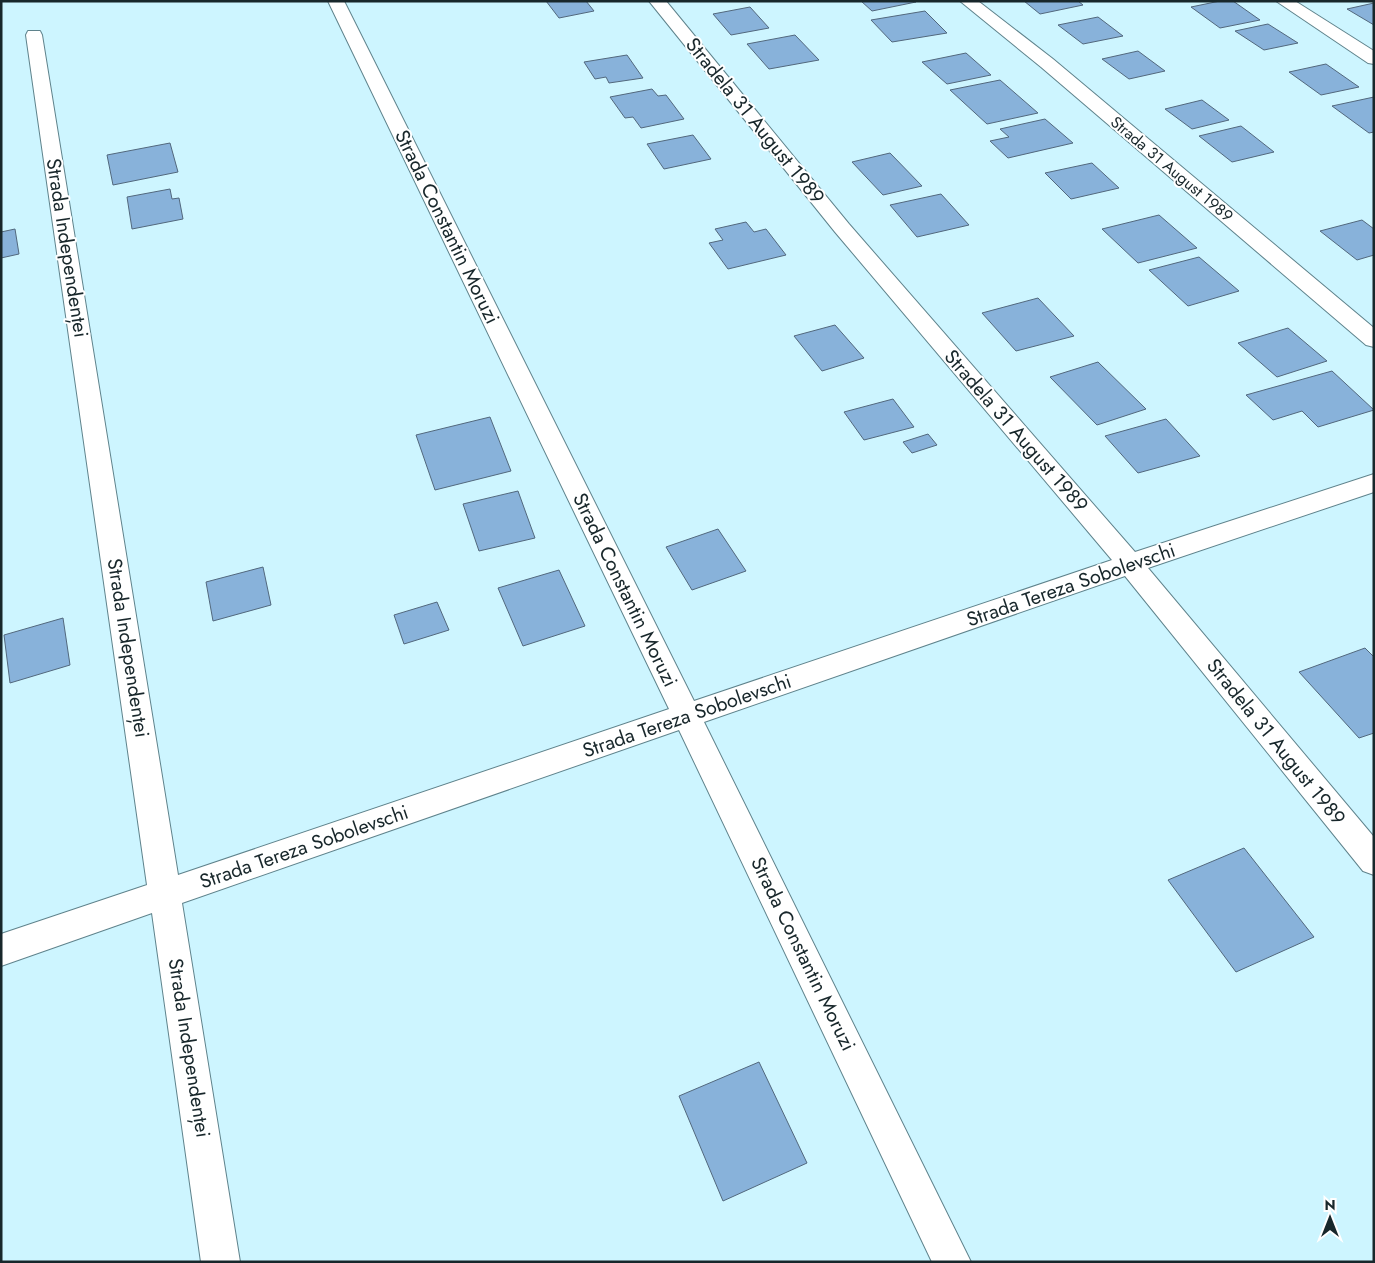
<svg xmlns="http://www.w3.org/2000/svg" width="1375" height="1263" viewBox="0 0 1375 1263" font-family="Jost,sans-serif">
<style>
.building{fill:#88b2da;stroke:#52687d}
.lines{fill:none;stroke-linecap:round;stroke-linejoin:round}
.street-casing{stroke:#5f838c;stroke-width:2}
.street{fill:#fff;fill-rule:evenodd}
.labels{text-anchor:middle;dominant-baseline:central;stroke-width:4;stroke-linejoin:round;paint-order:stroke}
.far-street-label{font-size:16px;fill:#18272b;stroke:#fff}
.street-label{font-size:20px;fill:#18272b;stroke:#fff}
</style>
<rect width="100%" height="100%" fill="#cdf5ff"/>
<g class="building">
<path d="M546 1H586L594 11 559 18Z"/>
<path d="M861 1H914L916 2 872 11Z"/>
<path d="M1024 1H1078L1083 5 1040 14Z"/>
<path d="M1220 1H1233L1260 20 1220 28 1191 7Z"/>
<path d="M1374 3V25L1347 9Z"/>
<path d="M750 7 769 28 731 35 713 14Z"/>
<path d="M925 11 947 33 892 42 871 20Z"/>
<path d="M1098 17 1123 36 1083 44 1058 25Z"/>
<path d="M1268 24 1298 43 1264 50 1235 31Z"/>
<path d="M795 35 819 60 769 69 747 44Z"/>
<path d="M1138 51 1165 71 1129 79 1102 59Z"/>
<path d="M966 53 991 75 947 84 922 62Z"/>
<path d="M627 55 643 78 609 83 606 77 595 79 584 62Z"/>
<path d="M1326 64 1359 87 1321 95 1289 72Z"/>
<path d="M1000 80 1038 113 987 124 950 90Z"/>
<path d="M652 89 658 96 666 95 684 119 641 128 633 117 625 118 610 97Z"/>
<path d="M1374 97V132L1369 133 1332 106Z"/>
<path d="M1202 100 1229 120 1192 129 1165 109Z"/>
<path d="M1045 119 1073 143 1008 158 990 141 1009 137 1000 129Z"/>
<path d="M1241 126 1274 152 1232 162 1199 136Z"/>
<path d="M693 135 711 159 664 169 647 144Z"/>
<path d="M170 143 178 172 113 185 107 155Z"/>
<path d="M890 153 922 186 883 195 852 162Z"/>
<path d="M1092 163 1119 188 1071 199 1045 173Z"/>
<path d="M170 189 172 199 179 198 183 219 132 229 127 197Z"/>
<path d="M941 194 969 225 917 237 890 205Z"/>
<path d="M1159 215 1197 248 1138 263 1102 229Z"/>
<path d="M1362 220 1374 229V255L1357 260 1320 231Z"/>
<path d="M746 222 754 232 766 229 786 255 728 269 709 243 723 240 715 229Z"/>
<path d="M15 229 19 254 1 258V232Z"/>
<path d="M1199 257 1239 291 1188 306 1149 270Z"/>
<path d="M1038 298 1074 336 1016 351 982 313Z"/>
<path d="M835 325 864 358 822 371 794 336Z"/>
<path d="M1288 328 1327 361 1277 377 1238 343Z"/>
<path d="M1098 362 1146 409 1097 425 1050 377Z"/>
<path d="M1332 371 1374 410 1318 427 1302 411 1273 420 1246 395Z"/>
<path d="M893 399 914 427 864 440 844 412Z"/>
<path d="M490 417 511 471 435 490 416 435Z"/>
<path d="M1166 419 1200 456 1138 473 1105 436Z"/>
<path d="M928 434 937 445 912 453 903 442Z"/>
<path d="M518 491 535 538 479 551 463 504Z"/>
<path d="M718 529 746 571 692 590 666 547Z"/>
<path d="M263 567 271 605 213 621 206 582Z"/>
<path d="M559 570 585 626 523 646 498 588Z"/>
<path d="M437 602 449 630 404 644 394 615Z"/>
<path d="M63 618 70 665 10 683 4 635Z"/>
<path d="M1365 648 1374 657V733L1359 738 1299 672Z"/>
<path d="M1244 848 1314 937 1236 972 1168 880Z"/>
<path d="M759 1062 807 1163 723 1201 679 1096Z"/>
</g>
<g class="lines">
<defs>
<g id="street">
<path d="M328 1H344L694 701 1112 560 835 232 649 1H666L849 224 1135 552 1374 474V492L1148 568 1374 837V875L1363 871 1125 576 704 722 971 1262H932L679 730 182 903 240 1262H201L152 913 1 966V934L147 885 26 35 28 31H40L42 35 178 875 669 709Z"/>
<path d="M960 1H978L1053 59 1374 328V347L1366 345 1041 67Z"/>
<path d="M1276 1H1295L1374 51V64L1368 63Z"/>
</g>
</defs>
<use href="#street" class="street-casing"/>
<use href="#street" class="street"/>
</g>
<g class="labels">
<g class="far-street-label">
<text transform="translate(1172 169) rotate(40)">Strada 31 August 1989</text>
</g>
<g class="street-label">
<text transform="translate(755 121) rotate(51)">Stradela 31 August 1989</text>
<text transform="translate(447 227) rotate(64)">Strada Constantin Moruzi</text>
<text transform="translate(67 248) rotate(81)">Strada Independenței</text>
<text transform="translate(1016 431) rotate(49)">Stradela 31 August 1989</text>
<text transform="translate(1071 585) rotate(-19)">Strada Tereza Sobolevschi</text>
<text transform="translate(625 590) rotate(64)">Strada Constantin Moruzi</text>
<text transform="translate(128 648) rotate(81)">Strada Independenței</text>
<text transform="translate(687 716) rotate(-19)">Strada Tereza Sobolevschi</text>
<text transform="translate(1276 742) rotate(51)">Stradela 31 August 1989</text>
<text transform="translate(304 847) rotate(-19)">Strada Tereza Sobolevschi</text>
<text transform="translate(803 954) rotate(64)">Strada Constantin Moruzi</text>
<text transform="translate(189 1048) rotate(81)">Strada Independenței</text>
</g>
</g>
<rect width="1375" height="1263" fill="none" stroke="#18272b" stroke-width="5"/>
<g transform="translate(1330 1218)" stroke="#ffffff" stroke-width="4" paint-order="stroke">
<path d="M0-4L9 19L0 12L-9 19Z" fill="#18272b"/>
<text y="-8" font-size="14" font-weight="bold" text-anchor="middle" fill="#18272b">N</text>
</g>
</svg>
